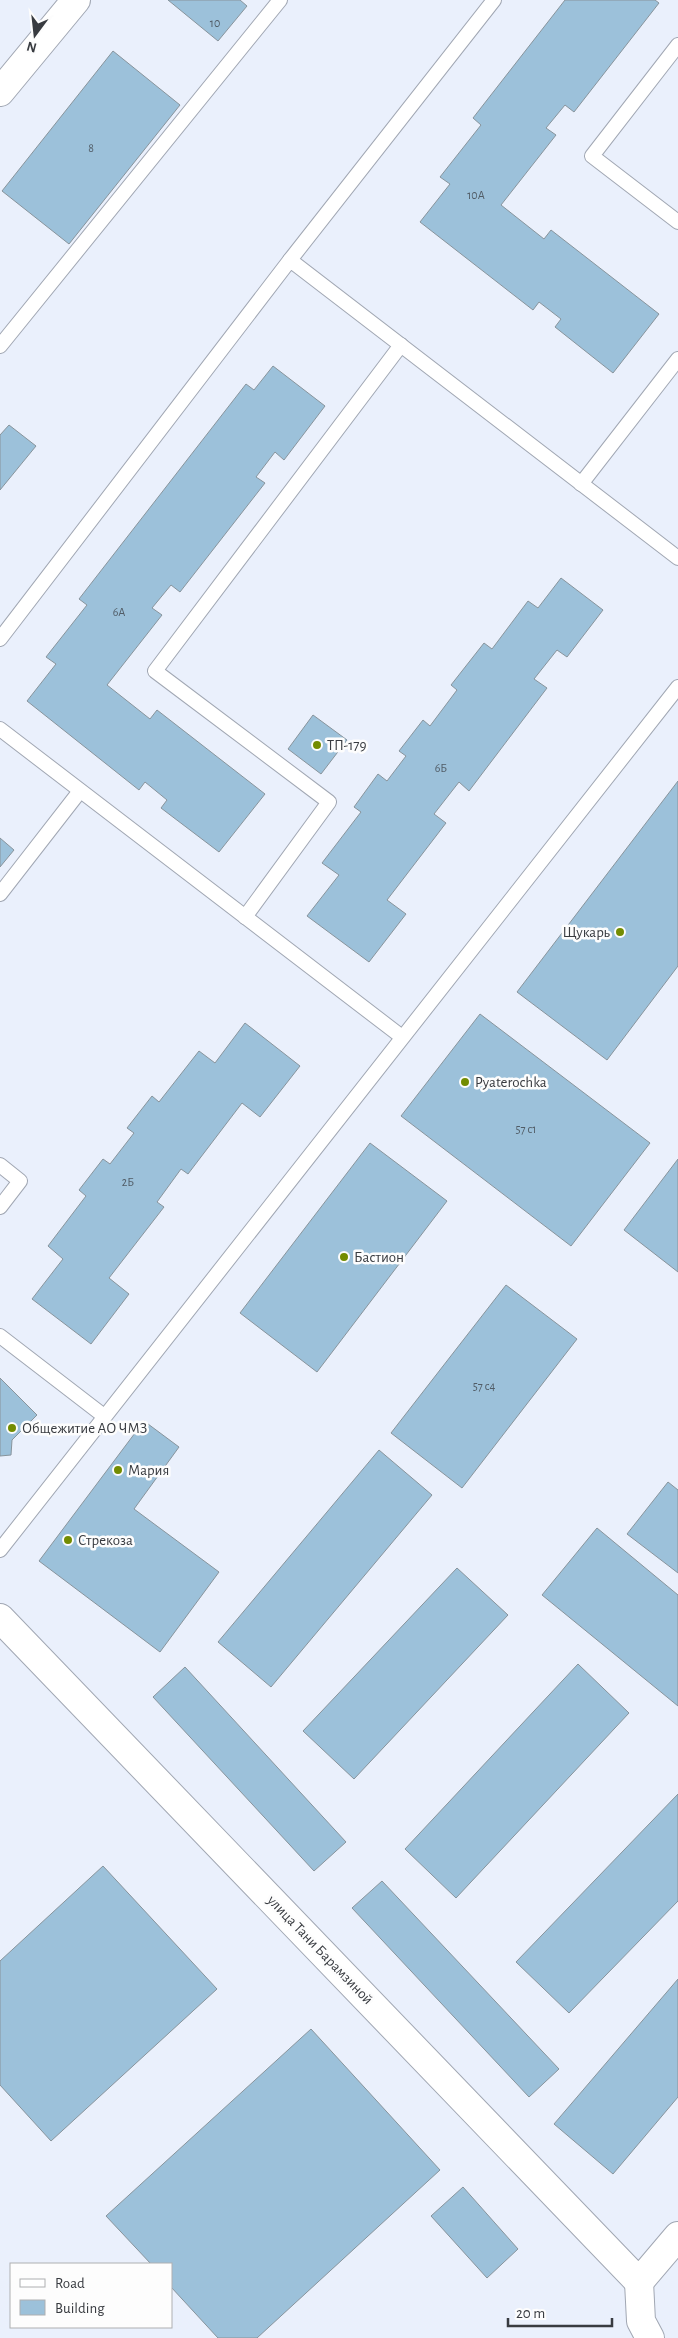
<svg xmlns="http://www.w3.org/2000/svg" width="678" height="2338" viewBox="0 0 678 2338" font-family="'Alegreya Sans',sans-serif">
<style>
.building{fill:#9cc1da;stroke:#88949c}
.lines{fill:none;stroke-linecap:round;stroke-linejoin:round}
.lane-casing{stroke:#a1a7b3;stroke-width:16}
.street-casing{stroke:#a1a7b3;stroke-width:30}
.secondary-casing{stroke:#a1a7b3;stroke-width:30}
.lane{stroke:#fff;stroke-width:14}
.street{stroke:#fff;stroke-width:28}
.secondary{stroke:#fff;stroke-width:28}
.poi-dot{fill:#738c01;stroke:#fdfdfd;stroke-width:2}
.labels{text-anchor:middle;dominant-baseline:central;stroke-width:5;stroke-linejoin:round;paint-order:stroke}
.number-label{font-size:12px;fill:#515c66}
.poi-label{font-size:15px;fill:#383b40;stroke:#fdfdfd;text-anchor:start}
.street-label{font-size:15px;fill:#383b40;stroke:#fdfdfd}
</style>
<rect width="100%" height="100%" fill="#eaf0fc"/>
<g class="building">
<path d="M168 0H240L247 6 218 41Z"/>
<path d="M565 0H655L659 3 574 112 565 105 546 128 556 135 501 205 544 239 551 230 659 314 613 373 555 327 561 319 539 302 533 310 420 222 450 184 440 177 481 125 473 118Z"/>
<path d="M113 51 180 105 69 244 2 191Z"/>
<path d="M273 366 325 406 284 460 275 452 256 477 265 483 180 592 171 585 152 608 162 615 107 685 150 719 157 710 265 794 219 852 161 808 167 800 145 782 139 790 27 701 56 664 46 657 87 605 79 599 246 384 254 390Z"/>
<path d="M9 425 36 446 0 490V435Z"/>
<path d="M561 578 603 610 567 657 557 650 534 679 547 688 469 791 459 782 434 814 446 823 387 900 406 914 369 962 307 916 339 875 322 863 361 812 354 807 378 774 387 781 406 756 399 751 423 720 430 726 457 690 451 685 484 643 492 649 528 601 538 608Z"/>
<path d="M313 715 347 740 321 774 288 749Z"/>
<path d="M678 781V966L607 1060 517 992Z"/>
<path d="M0 838 14 850 0 867Z"/>
<path d="M480 1014 650 1143 571 1246 401 1116Z"/>
<path d="M245 1023 300 1066 260 1117 242 1103 188 1174 181 1169 157 1202 164 1207 109 1278 129 1294 91 1344 32 1299 63 1259 48 1246 86 1196 79 1190 103 1159 110 1164 134 1133 127 1128 152 1096 159 1102 199 1051 215 1063Z"/>
<path d="M370 1143 447 1201 317 1372 240 1313Z"/>
<path d="M678 1159V1272L624 1230Z"/>
<path d="M506 1285 577 1339 462 1488 391 1433Z"/>
<path d="M0 1378 37 1415 12 1440 11 1455 0 1456Z"/>
<path d="M144 1421 179 1447 134 1509 219 1572 160 1652 39 1561Z"/>
<path d="M379 1450 432 1495 271 1687 218 1642Z"/>
<path d="M668 1482 678 1490V1573L627 1534Z"/>
<path d="M597 1528 678 1595V1706L542 1595Z"/>
<path d="M457 1568 508 1615 354 1779 303 1731Z"/>
<path d="M578 1664 629 1713 456 1898 405 1849Z"/>
<path d="M185 1667 346 1842 314 1871 153 1697Z"/>
<path d="M678 1794V1901L569 2013 516 1962Z"/>
<path d="M103 1866 217 1989 51 2141 0 2085V1961Z"/>
<path d="M382 1881 559 2069 529 2097 352 1908Z"/>
<path d="M678 1979V2097L613 2174 554 2124Z"/>
<path d="M311 2029 440 2170 257 2338H218L171 2287V2264H151L106 2216Z"/>
<path d="M463 2187 518 2249 487 2278 431 2216Z"/>
</g>
<g class="lines">
<defs>
<g id="lane">
<path d="M678 45 592 156 678 222"/>
<path d="M290 260 494 0"/>
<path d="M0 346 280 0"/>
<path d="M581 484 678 359"/>
<path d="M0 639 290 260 678 558"/>
<path d="M0 729 402 1037"/>
<path d="M0 894 80 791"/>
<path d="M245 917 329 802 155 671 401 345"/>
<path d="M0 1165 20 1181 0 1207"/>
<path d="M0 1336 104 1416"/>
<path d="M0 1550 678 687"/>
</g>
<path id="street" d="M639 2282 641 2321 650 2338"/>
<g id="secondary">
<path d="M0 92 76 0"/>
<path d="M0 1618 639 2282 678 2236"/>
</g>
</defs>
<use href="#lane" class="lane-casing"/>
<use href="#street" class="street-casing"/>
<use href="#secondary" class="secondary-casing"/>
<use href="#lane" class="lane"/>
<use href="#street" class="street"/>
<use href="#secondary" class="secondary"/>
</g>
<g class="poi-dot">
<circle cx="317" cy="745" r="5"/>
<circle cx="620" cy="932" r="5"/>
<circle cx="465" cy="1082" r="5"/>
<circle cx="344" cy="1257" r="5"/>
<circle cx="12" cy="1428" r="5"/>
<circle cx="118" cy="1470" r="5"/>
<circle cx="68" cy="1540" r="5"/>
</g>
<g class="labels">
<g class="number-label">
<text x="215" y="23">10</text>
<text x="91" y="148">8</text>
<text x="476" y="195">10А</text>
<text x="119" y="612">6А</text>
<text x="441" y="768">6Б</text>
<text x="526" y="1129">57 с1</text>
<text x="128" y="1182">2Б</text>
<text x="484" y="1386">57 с4</text>
</g>
<g class="poi-label">
<text x="327" y="745">ТП-179</text>
<text x="610" y="932" text-anchor="end">Щукарь</text>
<text x="475" y="1082">Pyaterochka</text>
<text x="354" y="1257">Бастион</text>
<text x="22" y="1428">Общежитие АО ЧМЗ</text>
<text x="128" y="1470">Мария</text>
<text x="78" y="1540">Стрекоза</text>
</g>
<g class="street-label">
<text transform="translate(320 1950) rotate(46)">улица Тани Барамзиной</text>
</g>
</g>
<rect x="10" y="2263" width="162" height="65" fill="#fdfdfd" stroke="#aeafb1"/>
<rect x="20" y="2279" width="25" height="8" fill="#ffffff" stroke="#aeafb1"/>
<text x="55" y="2288" font-size="15" fill="#383b40">Road</text>
<rect x="20" y="2300" width="25" height="15" fill="#9cc1da" stroke="#aeafb1"/>
<text x="55" y="2313" font-size="15" fill="#383b40">Building</text>
<g transform="translate(35 35) rotate(195)" stroke="#fdfdfd" stroke-width="4" paint-order="stroke">
<path d="M0-4L9 19L0 12L-9 19Z" fill="#383b40"/>
<text y="-8" font-size="14" font-weight="bold" text-anchor="middle" fill="#383b40">N</text>
</g>
<path d="M508 2318v8h104v-8" fill="none" stroke="#383b40" stroke-width="2.5"/>
<text x="516" y="2318" font-size="15" fill="#383b40" stroke="#fdfdfd" stroke-width="4" paint-order="stroke">20 m</text>
</svg>
